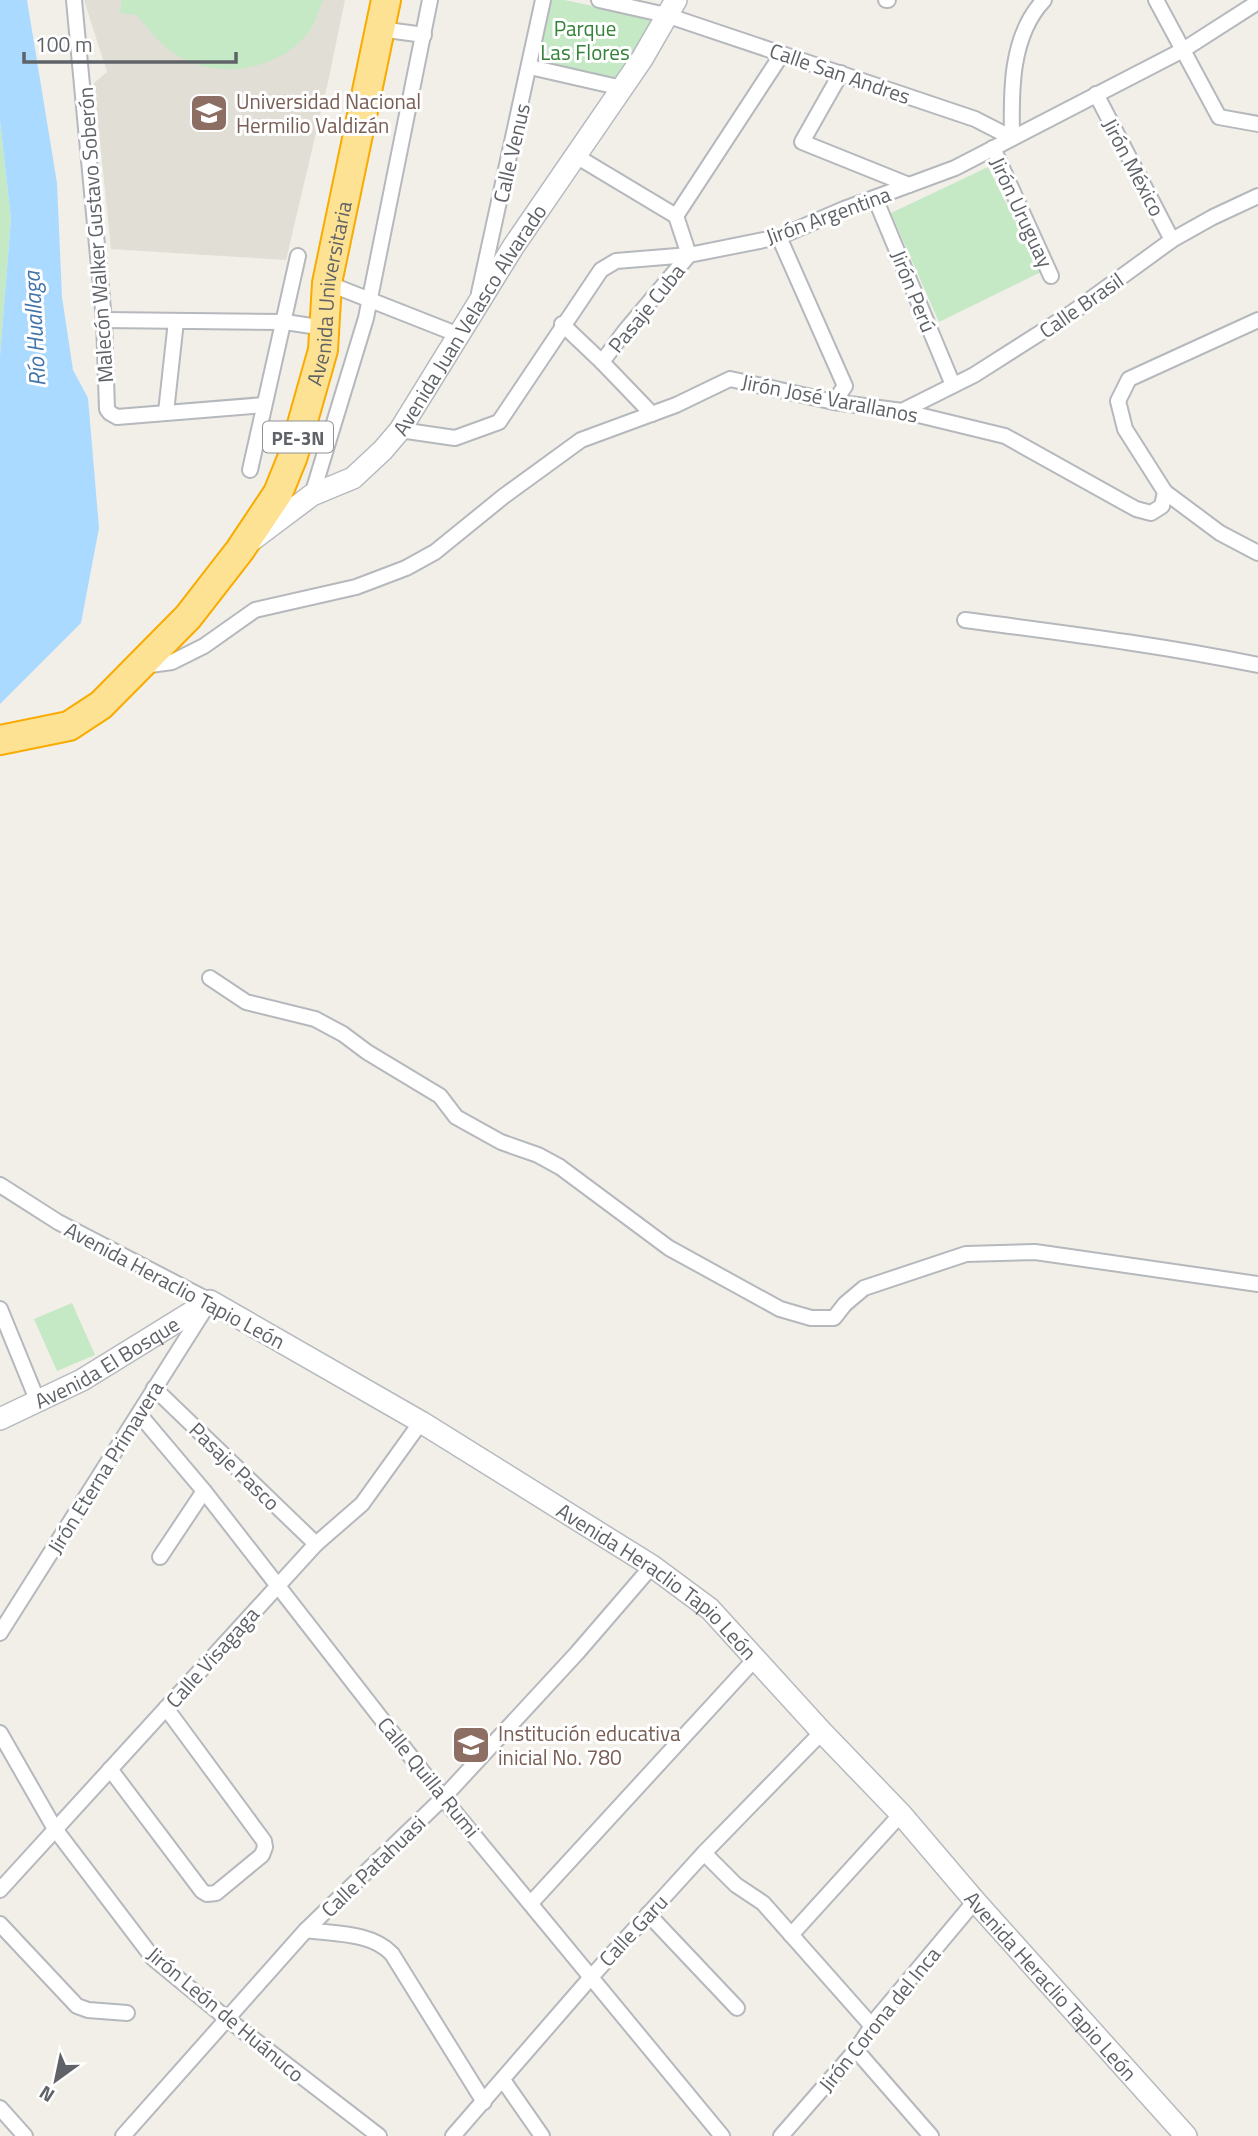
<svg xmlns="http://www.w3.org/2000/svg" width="1258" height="2136" viewBox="0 0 1258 2136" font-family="'Titillium Web',sans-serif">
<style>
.education{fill:#e1ded6}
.green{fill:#c5e8c5}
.water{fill:#aadaff}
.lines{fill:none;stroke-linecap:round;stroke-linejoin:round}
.street-casing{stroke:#b5b8bc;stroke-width:18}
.secondary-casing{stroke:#b6babf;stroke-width:24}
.highway-casing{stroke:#f9ab00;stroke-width:32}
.street{stroke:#fff;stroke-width:14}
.secondary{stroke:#fff;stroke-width:21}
.highway{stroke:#fde293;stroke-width:28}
.labels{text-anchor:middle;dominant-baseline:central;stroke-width:6;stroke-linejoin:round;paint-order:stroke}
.shield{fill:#fff;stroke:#8f9295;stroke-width:2}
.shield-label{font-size:19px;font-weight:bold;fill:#5f6368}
.park-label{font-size:21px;fill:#348238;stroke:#fff}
.street-label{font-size:21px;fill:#5f6368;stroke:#fff}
.education-label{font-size:21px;fill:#785e54;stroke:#fff;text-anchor:start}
.water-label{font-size:23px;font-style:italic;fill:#4174aa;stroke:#fff}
</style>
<rect width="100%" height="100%" fill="#f1efe8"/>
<path class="education" d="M84 0H345L328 82 286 260 111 249 94 83 107 72Z"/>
<g class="green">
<path d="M122 0H323C319 9 316 21 310 30 281 71 215 82 174 53 159 43 148 29 137 15L120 13Z"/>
<path d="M546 0H564L665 21 618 83 535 66Z"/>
<path d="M0 121 11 219 0 356Z"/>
<path d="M988 167 1041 272 939 322 891 213Z"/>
<path d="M72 1303 95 1355 57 1371 34 1319Z"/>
</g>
<path class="water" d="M0 0H27L57 183 62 297 73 370 88 398 99 528 81 623 0 704V356L11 219 0 121Z"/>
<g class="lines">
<defs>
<g id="street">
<path d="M74 0 104 320 107 409 110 413 117 417 264 405"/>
<path d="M599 0 666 15 782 54 975 119 1012 138C1011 92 1010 36 1044 0"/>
<path d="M886 0H888"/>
<path d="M1156 0 1219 117 1258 124"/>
<path d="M380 29 424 35"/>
<path d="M530 67 622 88"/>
<path d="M841 73 802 142 909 185"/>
<path d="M1096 94 1172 240"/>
<path d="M993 148 1051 276"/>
<path d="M576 156 676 216 689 255 625 331 602 362"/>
<path d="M875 198 953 385"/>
<path d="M676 216 782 54"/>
<path d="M779 237 845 386 834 402"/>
<path d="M327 283 459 335"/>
<path d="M479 293 543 0"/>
<path d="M104 320 285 322 325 328"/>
<path d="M562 324 602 362 652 414"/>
<path d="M902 411 974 375 1073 312 1172 240 1213 217 1258 196"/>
<path d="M166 412 176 321"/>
<path d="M400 430 455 438 499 422 601 270 616 261 689 255 779 237 844 209 955 168 1183 50 1258 2"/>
<path d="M250 470 298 256"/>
<path d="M1165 492 1220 533 1258 553"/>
<path d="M312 495 366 318 430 0"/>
<path d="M965 620C1063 633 1161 645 1258 665"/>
<path d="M143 666 172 662 204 646 255 610 356 587 406 568 435 552 504 496 581 440 676 405 730 379 834 402 902 411 1005 436 1136 509 1151 513 1162 506 1165 492 1125 429 1118 401 1129 379 1258 320"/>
<path d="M210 978 246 1002 315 1019 343 1034 367 1052 440 1096 456 1117 501 1142 538 1155 560 1167 669 1248 780 1309 811 1318H834L845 1304 864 1288 966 1254 1035 1252 1258 1284"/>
<path d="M0 1185 58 1222 210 1301 0 1633"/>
<path d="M0 1309 38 1402"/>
<path d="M154 1388 316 1544"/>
<path d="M139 1414 204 1491 443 1798 722 2136"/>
<path d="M160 1557 204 1491"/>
<path d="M0 1733 55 1829 153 1958 226 2018 379 2136"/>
<path d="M110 1769 202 1891 207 1894 216 1893 262 1855 265 1847 264 1841 166 1708"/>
<path d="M704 1853 736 1885 763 1903 872 2026"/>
<path d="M0 1890 316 1544 362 1504 421 1422"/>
<path d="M531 1903 755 1659"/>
<path d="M648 1914 737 2008"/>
<path d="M0 1924 77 2006 88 2010 127 2013"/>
<path d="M306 1930C334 1934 371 1932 392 1954L484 2102"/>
<path d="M791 1935 901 1814"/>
<path d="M856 2050 931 2136"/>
<path d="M503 2080 542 2136"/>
<path d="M0 2108 25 2136"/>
<path d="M123 2136 306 1930 443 1798 577 1653 652 1566"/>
<path d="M453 2136 592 1976 704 1853 822 1732"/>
<path d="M781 2136 856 2050 878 2017 975 1901"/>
</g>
<g id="secondary">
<path id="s1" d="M252 540 312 495 353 478 383 450 400 430 513 247 642 59 676 0"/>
<path id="s2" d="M0 1419 82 1380 210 1301 421 1422 652 1566 710 1609 822 1732 901 1814 975 1901 1186 2136"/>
</g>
<g id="highway">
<path id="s3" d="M0 740 69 726 101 705 188 617 240 550 278 493 293 456 323 350 327 283 386 0"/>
</g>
</defs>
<use href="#street" class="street-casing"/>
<use href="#secondary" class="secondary-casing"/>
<use href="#highway" class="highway-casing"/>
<use href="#street" class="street"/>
<use href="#secondary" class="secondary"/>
<use href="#highway" class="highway"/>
</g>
<defs>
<symbol id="university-square" viewBox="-11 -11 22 22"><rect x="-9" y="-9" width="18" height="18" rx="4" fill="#8d6e63" stroke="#fff"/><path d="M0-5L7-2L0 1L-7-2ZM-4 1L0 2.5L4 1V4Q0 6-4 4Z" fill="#fff"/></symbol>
<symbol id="school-square" viewBox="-11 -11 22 22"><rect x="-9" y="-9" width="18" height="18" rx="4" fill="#8d6e63" stroke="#fff"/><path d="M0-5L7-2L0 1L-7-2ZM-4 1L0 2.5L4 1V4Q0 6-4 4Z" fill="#fff"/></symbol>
</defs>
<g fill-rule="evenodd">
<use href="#university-square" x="187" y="91" width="44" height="44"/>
<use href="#school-square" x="449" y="1723" width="44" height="44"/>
</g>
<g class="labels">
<rect class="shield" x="263" y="421.5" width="70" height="31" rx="5"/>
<g class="shield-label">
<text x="298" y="437">PE-3N</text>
</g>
<g class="park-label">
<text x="585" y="28">Parque<tspan x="585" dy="24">Las Flores</tspan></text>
</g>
<g class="street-label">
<text transform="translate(840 73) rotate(19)">Calle San Andres</text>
<text transform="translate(511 153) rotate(-77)">Calle Venus</text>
<text transform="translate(1134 167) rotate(62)">Jirón México</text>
<text transform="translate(1022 212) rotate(65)">Jirón Uruguay</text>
<text transform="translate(828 215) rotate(-20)">Jirón Argentina</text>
<text transform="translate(95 235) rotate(-94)">Malecón Walker Gustavo Soberón</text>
<text transform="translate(914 291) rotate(68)">Jirón Perú</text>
<text stroke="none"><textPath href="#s3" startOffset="593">Avenida Universitaria</textPath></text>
<text transform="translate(1081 305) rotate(-35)">Calle Brasil</text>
<text transform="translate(646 308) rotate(-51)">Pasaje Cuba</text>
<text stroke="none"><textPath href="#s1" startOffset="317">Avenida Juan Velasco Alvarado</textPath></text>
<text transform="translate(830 398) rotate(11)">Jirón José Varallanos</text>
<text transform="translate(175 1285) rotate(28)">Avenida Heraclio Tapio León</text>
<text stroke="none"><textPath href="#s2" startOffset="121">Avenida El Bosque</textPath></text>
<text transform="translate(235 1466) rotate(44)">Pasaje Pasco</text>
<text transform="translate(105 1467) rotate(-58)">Jirón Eterna Primavera</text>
<text stroke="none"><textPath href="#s2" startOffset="770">Avenida Heraclio Tapio León</textPath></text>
<text transform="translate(212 1657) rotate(-48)">Calle Visagaga</text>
<text transform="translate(429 1777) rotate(51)">Calle Quilla Rumi</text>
<text transform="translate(373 1866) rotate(-44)">Calle Patahuasi</text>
<text transform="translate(633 1930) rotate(-47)">Calle Garu</text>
<text stroke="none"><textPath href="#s2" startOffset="1337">Avenida Heraclio Tapio León</textPath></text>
<text transform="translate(226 2014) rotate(40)">Jirón León de Huánuco</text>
<text transform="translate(879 2019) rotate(-51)">Jirón Corona del Inca</text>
</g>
<g class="education-label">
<text x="236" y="101">Universidad Nacional<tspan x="236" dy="24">Hermilio Valdizán</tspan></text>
<text x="498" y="1733">Institución educativa<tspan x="498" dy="24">inicial No. 780</tspan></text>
</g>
<g class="water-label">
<text transform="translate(34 329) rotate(-93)">Río Huallaga</text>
</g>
</g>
<g transform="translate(56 2080) rotate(213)" stroke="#ffffff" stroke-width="5" paint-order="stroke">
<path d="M0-5L12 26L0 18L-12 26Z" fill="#5f6368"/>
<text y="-10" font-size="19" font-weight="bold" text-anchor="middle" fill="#5f6368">N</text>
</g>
<path d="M24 52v10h212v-10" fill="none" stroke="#5f6368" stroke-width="3.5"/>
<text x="35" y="52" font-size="21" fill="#5f6368" stroke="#ffffff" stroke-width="5" paint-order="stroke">100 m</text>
</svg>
